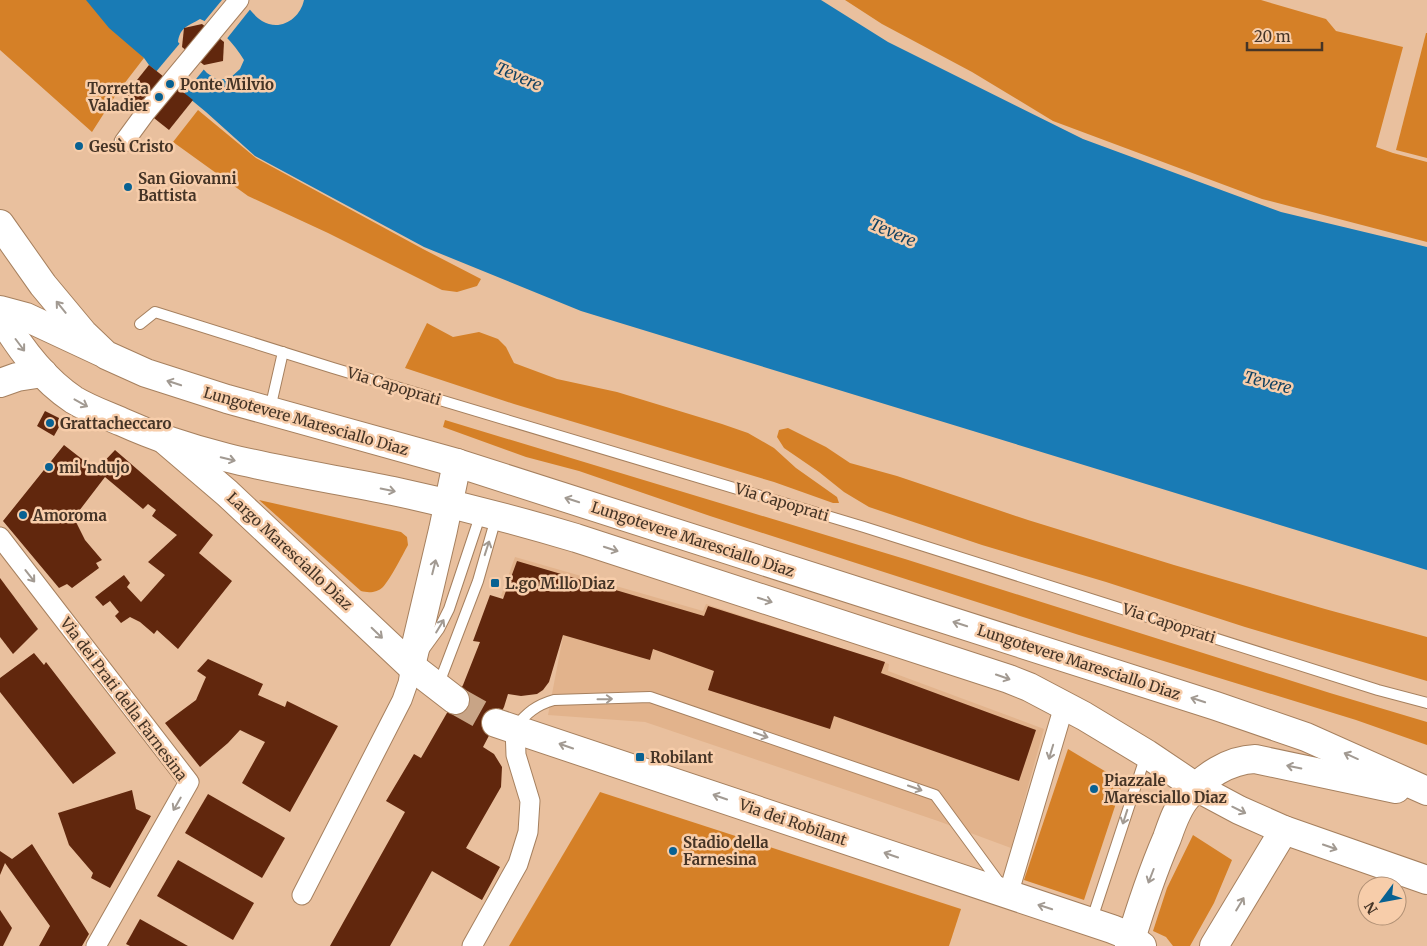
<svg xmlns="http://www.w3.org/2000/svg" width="1427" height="946" viewBox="0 0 1427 946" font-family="Merriweather,serif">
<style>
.built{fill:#e2b38c}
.green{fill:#d58027}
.water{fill:#197bb5;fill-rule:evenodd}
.pier{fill:#e9c09e}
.building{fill:#61270d}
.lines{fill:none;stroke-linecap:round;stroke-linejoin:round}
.secondary-tunnel{stroke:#c8a486;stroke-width:28;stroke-dasharray:28 14;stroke-linecap:butt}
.lane-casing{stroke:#a6805f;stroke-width:12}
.street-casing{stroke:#a6805f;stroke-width:21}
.secondary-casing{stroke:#a6805f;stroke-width:30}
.primary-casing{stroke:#a6805f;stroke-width:30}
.lane{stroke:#fff;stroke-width:10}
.street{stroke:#fff;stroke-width:19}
.secondary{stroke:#fff;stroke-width:28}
.primary{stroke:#fff;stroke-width:28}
.oneway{stroke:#a29a92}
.poi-dot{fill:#086192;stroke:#f7cdaa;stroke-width:2}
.labels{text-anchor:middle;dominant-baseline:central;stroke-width:5;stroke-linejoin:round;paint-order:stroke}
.poi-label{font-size:15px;font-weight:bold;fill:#453426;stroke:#f7cdaa;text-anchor:start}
.street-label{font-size:15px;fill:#453426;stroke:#f7cdaa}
.water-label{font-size:16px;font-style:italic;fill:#124261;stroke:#f7cdaa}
</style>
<rect width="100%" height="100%" fill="#e9c09e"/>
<path class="built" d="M515 557 703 611 706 604 889 664 888 671 1044 729 1011 848 938 821 645 722 548 715 563 636 541 610 501 596Z"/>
<g class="green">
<path d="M0 0H92L144 58 117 93 92 132 0 50Z"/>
<path d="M845 0H1261L1326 19 1336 31 1403 47 1376 147 1393 153 1427 162V242L1262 199 1053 121 972 72 882 24Z"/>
<path d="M1426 33H1427V158L1396 150Z"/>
<path d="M198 110 256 158 423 249 481 279 477 286 457 292 442 290 328 233 248 196 173 142Z"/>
<path d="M427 323 453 337 479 332 498 339 506 347 514 363 557 379 617 392 722 424 748 433 774 448 796 468 837 497 839 503H833L774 482 514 404 405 368Z"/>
<path d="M445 420 905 559 1330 693 1427 722V745L1356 720 1079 635 710 516 579 471 526 457 443 427Z"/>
<path d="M788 428 826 447 850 463 897 476 1028 520 1174 565 1325 609 1427 637V681L1245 627 1106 582 982 545 869 507 844 492 819 472 784 448 777 437 779 430Z"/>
<path d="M259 500 401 532 407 537 408 545C402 556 391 578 383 587 377 593 368 593 361 591Z"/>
<path d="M1068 749 1123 782 1084 900 1024 880Z"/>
<path d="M600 792 961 909 949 946H509Z"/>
<path d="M1193 835 1232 860 1214 903 1190 946H1173L1166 937 1153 931 1167 888Z"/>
</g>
<path class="water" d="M86 0H242C248 7 254 16 262 21 280 32 300 19 304 0H821L888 42 1083 139 1281 212 1427 247V570L581 311 424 247 255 156 206 112 149 65 144 58 109 28ZM200 19C218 26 234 43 244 60L240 69 229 79H216L207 73 178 42C180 27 188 26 200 19Z"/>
<g class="pier">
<path d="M222 0H246L252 7 225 41 222 36 203 23Z"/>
<path d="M181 42 205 68 183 95 155 73Z"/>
</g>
<g class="building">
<path d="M202 24 224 42 223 61 204 65 182 47 184 28Z"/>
<path d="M149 65 193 100 169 130 125 95Z"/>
<path d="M45 411 63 420 54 436 37 426Z"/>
<path d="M64 445 96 470 115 450 213 535 199 553 232 581 178 649 157 630 154 634 140 622 130 617 121 623 115 616 119 612 110 601 103 606 95 597 124 575 130 583 127 587 141 602 165 575 148 562 177 535 152 516 156 510 148 504 143 509 105 477 79 511 77 524 85 540 102 560 96 563 99 568 72 588 67 584 59 588 3 521Z"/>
<path d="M517 561 704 616 708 606 885 662 881 673 1036 730 1019 781 834 716 830 729 708 690 714 671 653 649 650 660 563 635 549 682 543 690 537 694 521 696 508 694 504 707 483 747 494 754 502 767 501 787 466 848 500 867 482 900 432 871 390 946H330L405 812 386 801 414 754 421 758 463 685 480 642 473 641 490 595 503 599Z"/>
<path d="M0 578 38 629 13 654 0 637Z"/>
<path d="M34 653 44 665 46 662 116 753 73 784 0 692V678Z"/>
<path d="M208 659 263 684 258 695 285 707 287 701 338 726 290 812 242 783 265 742 240 730 228 743 200 767 165 723 196 700 206 677 197 671Z"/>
<path d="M132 790 136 809 151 816 110 888 91 878 93 873 69 845 58 813Z"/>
<path d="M208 794 285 838 262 878 185 833Z"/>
<path d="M32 844 89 934 82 946H39L50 926 5 863 0 875V851L12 859Z"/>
<path d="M178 860 254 903 233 940 157 896Z"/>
<path d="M0 910 12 928 3 946H0Z"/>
<path d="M140 919 188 946H130L126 944Z"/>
</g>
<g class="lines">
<path class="secondary-tunnel" d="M455 700 496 723"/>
<defs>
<g id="lane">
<path d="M140 324 155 312 333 368 864 527 1378 690 1427 703"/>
<path d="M270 409 283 352"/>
<path d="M423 651 439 629 449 609 481 513"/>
<path d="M438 686 478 581 496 518"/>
<path d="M515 727C527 713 536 705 554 700L650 697 935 795 1001 885"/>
<path d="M1091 922 1146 755"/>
</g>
<g id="street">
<path d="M124 142 146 112 239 0"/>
<path d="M0 537 189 782 96 946"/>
<path d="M302 895 402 700 408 683 411 666"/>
<path d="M1008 895 1064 706"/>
<path d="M472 946 518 864 528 832 530 801 516 755 515 728"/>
</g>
<g id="secondary">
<path d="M0 310 26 317 101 352"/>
<path d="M0 383 17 377 43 373"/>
<path d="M165 440 227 493 411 666 455 700"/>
<path d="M411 666 443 530 457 463"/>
<path d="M496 723 1112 929 1127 935 1142 946"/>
</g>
<g id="primary">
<path d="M0 224 43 285 83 333 106 355 146 373 227 399 457 463 1216 706 1306 737 1427 791"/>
<path d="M0 315C19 347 42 379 74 400 89 409 106 415 122 422 210 462 300 472 393 491 454 504 516 520 576 538L1009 679 1029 687 1084 716 1147 754 1196 787 1239 810 1284 830 1427 880"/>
<path d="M1129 946C1140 909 1152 873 1167 838 1172 824 1177 808 1187 797 1204 776 1229 760 1255 759L1396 789"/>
<path d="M1214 946 1284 830"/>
</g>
</defs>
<use href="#lane" class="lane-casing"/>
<use href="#street" class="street-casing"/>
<use href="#secondary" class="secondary-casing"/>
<use href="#primary" class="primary-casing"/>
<use href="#lane" class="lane"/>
<use href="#street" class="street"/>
<use href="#secondary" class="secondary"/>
<use href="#primary" class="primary"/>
</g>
<defs><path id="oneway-shaft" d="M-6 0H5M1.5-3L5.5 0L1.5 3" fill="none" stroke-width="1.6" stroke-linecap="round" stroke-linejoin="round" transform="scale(1.25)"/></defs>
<g class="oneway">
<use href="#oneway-shaft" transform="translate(61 307) rotate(-129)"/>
<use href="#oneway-shaft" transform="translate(20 345) rotate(53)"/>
<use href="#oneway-shaft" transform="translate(174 383) rotate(-162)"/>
<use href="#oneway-shaft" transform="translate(81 403) rotate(29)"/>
<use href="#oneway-shaft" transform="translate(228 459) rotate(13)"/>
<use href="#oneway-shaft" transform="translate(388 490) rotate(11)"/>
<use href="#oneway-shaft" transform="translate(572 500) rotate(-162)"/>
<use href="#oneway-shaft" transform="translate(487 548) rotate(-72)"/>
<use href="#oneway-shaft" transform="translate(611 549) rotate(18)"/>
<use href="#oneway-shaft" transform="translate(434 567) rotate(-76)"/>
<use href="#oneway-shaft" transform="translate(30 576) rotate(52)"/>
<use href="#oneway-shaft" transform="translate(765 600) rotate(18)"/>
<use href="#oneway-shaft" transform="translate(960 624) rotate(-162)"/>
<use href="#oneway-shaft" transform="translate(440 626) rotate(-59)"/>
<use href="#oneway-shaft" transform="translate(377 633) rotate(44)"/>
<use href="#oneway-shaft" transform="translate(1003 677) rotate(19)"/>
<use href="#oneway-shaft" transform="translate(605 699) rotate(-1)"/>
<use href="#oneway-shaft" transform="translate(1198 700) rotate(-162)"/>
<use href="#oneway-shaft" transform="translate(761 735) rotate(19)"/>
<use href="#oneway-shaft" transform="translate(566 746) rotate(-161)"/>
<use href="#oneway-shaft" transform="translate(1051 752) rotate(107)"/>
<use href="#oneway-shaft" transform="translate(1351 756) rotate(-156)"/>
<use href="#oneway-shaft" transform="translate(1294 767) rotate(-168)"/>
<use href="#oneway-shaft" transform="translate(915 788) rotate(19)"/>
<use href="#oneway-shaft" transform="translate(720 797) rotate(-161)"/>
<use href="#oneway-shaft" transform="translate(177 804) rotate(120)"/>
<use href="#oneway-shaft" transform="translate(1239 810) rotate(26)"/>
<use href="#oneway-shaft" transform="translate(1125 817) rotate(108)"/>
<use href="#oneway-shaft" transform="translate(1330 847) rotate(19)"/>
<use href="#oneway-shaft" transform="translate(891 855) rotate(-161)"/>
<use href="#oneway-shaft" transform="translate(1151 876) rotate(111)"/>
<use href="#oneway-shaft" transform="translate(1240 904) rotate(-59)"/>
<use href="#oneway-shaft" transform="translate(1045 907) rotate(-162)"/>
</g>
<g class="poi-dot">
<circle cx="170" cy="84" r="5"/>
<circle cx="159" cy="97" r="5"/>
<circle cx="79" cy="146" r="5"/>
<circle cx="128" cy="187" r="5"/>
<circle cx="50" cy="423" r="5"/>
<circle cx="49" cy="467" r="5"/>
<circle cx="23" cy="515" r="5"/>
<rect x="490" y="578" width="10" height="10" rx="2.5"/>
<rect x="635" y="752" width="10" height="10" rx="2.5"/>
<circle cx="1094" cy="789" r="5"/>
<circle cx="673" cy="851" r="5"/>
</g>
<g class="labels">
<g class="poi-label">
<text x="180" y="84">Ponte Milvio</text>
<text x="149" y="88" text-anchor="end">Torretta<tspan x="149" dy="17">Valadier</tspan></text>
<text x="89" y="146">Gesù Cristo</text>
<text x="138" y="178">San Giovanni<tspan x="138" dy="17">Battista</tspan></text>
<text x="60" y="423">Grattacheccaro</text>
<text x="59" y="467">mi 'ndujo</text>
<text x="33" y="515">Amoroma</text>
<text x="505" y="583">L.go M.llo Diaz</text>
<text x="650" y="757">Robilant</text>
<text x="1104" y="780">Piazzale<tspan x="1104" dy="17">Maresciallo Diaz</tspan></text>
<text x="683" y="842">Stadio della<tspan x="683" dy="17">Farnesina</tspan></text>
</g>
<g class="street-label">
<text transform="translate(394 386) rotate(17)">Via Capoprati</text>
<text transform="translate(306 421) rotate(16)">Lungotevere Maresciallo Diaz</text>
<text transform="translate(782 502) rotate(17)">Via Capoprati</text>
<text transform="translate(693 539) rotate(18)">Lungotevere Maresciallo Diaz</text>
<text transform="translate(290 551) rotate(43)">Largo Maresciallo Diaz</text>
<text transform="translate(1169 623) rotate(18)">Via Capoprati</text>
<text transform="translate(1079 662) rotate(18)">Lungotevere Maresciallo Diaz</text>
<text transform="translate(124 699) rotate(53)">Via dei Prati della Farnesina</text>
<text transform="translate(793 822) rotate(19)">Via dei Robilant</text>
</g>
<g class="water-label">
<text transform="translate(519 76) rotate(23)">Tevere</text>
<text transform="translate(893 232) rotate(23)">Tevere</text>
<text transform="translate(1268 382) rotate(14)">Tevere</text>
</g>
</g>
<g transform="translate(1382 901) rotate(238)"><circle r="24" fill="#f7cdaa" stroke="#b09075"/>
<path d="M0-4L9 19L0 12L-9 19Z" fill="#086192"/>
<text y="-8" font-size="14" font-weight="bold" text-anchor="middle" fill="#453426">N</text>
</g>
<path d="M1247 42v8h75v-8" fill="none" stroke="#453426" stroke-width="2.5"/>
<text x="1254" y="42" font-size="15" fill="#453426" stroke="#f7cdaa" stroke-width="4" paint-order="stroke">20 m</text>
</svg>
